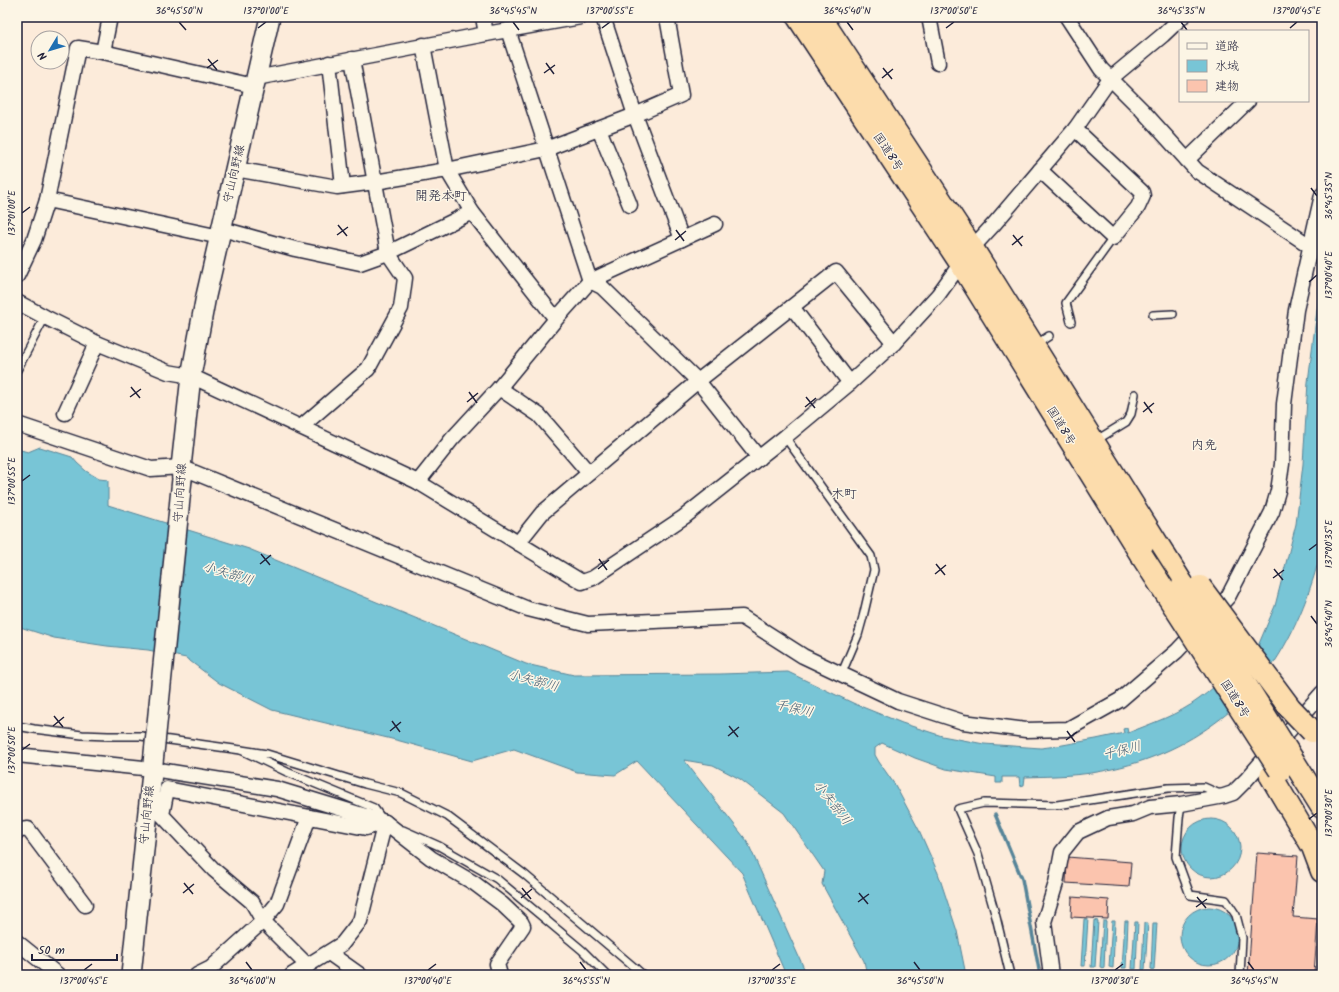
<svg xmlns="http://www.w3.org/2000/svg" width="1339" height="992" viewBox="0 0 1339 992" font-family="Kalam,'Klee One',sans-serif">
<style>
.water{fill:#78c5d6;stroke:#568498}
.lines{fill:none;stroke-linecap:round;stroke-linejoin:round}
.stream{stroke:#568498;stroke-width:3.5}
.building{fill:#fbc4ae;stroke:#22223b}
.service-casing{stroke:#22223b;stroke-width:10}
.minor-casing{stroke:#22223b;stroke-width:17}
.secondary-casing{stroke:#22223b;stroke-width:22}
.trunk-casing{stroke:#22223b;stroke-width:25}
.service{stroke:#fcf5e5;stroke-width:7}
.minor{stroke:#fcf5e5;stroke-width:14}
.secondary{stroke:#fcf5e5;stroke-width:19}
.trunk{stroke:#fcdcac;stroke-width:22}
.secondary-bridge-casing{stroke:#22223b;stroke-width:22;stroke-linecap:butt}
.trunk-bridge-casing{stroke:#22223b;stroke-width:25;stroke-linecap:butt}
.secondary-bridge{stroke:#fcf5e5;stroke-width:19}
.trunk-bridge{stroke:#fcdcac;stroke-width:22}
.ticks{fill:none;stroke:#22223b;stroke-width:1.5}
.labels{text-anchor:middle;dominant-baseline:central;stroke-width:3;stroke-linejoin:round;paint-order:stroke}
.street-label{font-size:12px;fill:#22223b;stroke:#fcf5e5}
.neighbourhood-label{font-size:13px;fill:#22223b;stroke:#fcf5e5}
.water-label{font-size:13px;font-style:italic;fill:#405b71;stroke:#fcf5e5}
.neatline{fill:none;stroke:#22223b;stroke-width:1.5}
.ticks-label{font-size:10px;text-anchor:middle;fill:#22223b}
</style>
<rect width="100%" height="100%" fill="#fcebda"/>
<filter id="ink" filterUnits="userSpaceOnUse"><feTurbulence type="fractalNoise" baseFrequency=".025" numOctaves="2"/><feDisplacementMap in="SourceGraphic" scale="8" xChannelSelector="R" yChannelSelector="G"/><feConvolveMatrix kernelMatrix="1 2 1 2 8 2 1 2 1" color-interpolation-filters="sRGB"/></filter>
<g filter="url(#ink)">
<g class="water">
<path d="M1322 270V547C1311 593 1293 638 1265 676 1256 688 1245 697 1235 707 1199 738 1159 759 1112 769 1084 776 1054 776 1025 777L1024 785 1020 786 1019 777H1002V783H996V777L946 769 915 758 882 743 875 748V755L879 762 895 785 919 830 938 873 957 931 966 975H867L864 961 822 884 824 871 784 813 740 779 713 765 684 760 747 841 807 975H786L742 873 637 761 615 775 577 772 514 749 472 761 400 741 272 710 219 683 186 658 148 650 107 646 54 638 17 626V449L28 452 40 447 72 457 77 463 86 471 99 479 108 480V505L249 549 526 664 574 675 720 674 788 672 855 704 902 723 942 736 984 744 1041 748 1057 746 1096 739 1124 733 1123 729 1127 728 1128 733C1152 723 1178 715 1199 699 1220 684 1237 664 1254 645L1258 646 1275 606 1296 524 1303 464 1308 382Z"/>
<circle cx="1211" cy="848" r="29"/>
<circle cx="1209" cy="936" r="29"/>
<path d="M1084 919H1088L1085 966H1081Z"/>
<path d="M1094 920 1098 921 1095 967H1091Z"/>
<path d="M1103 921H1106L1104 968 1100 967Z"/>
<path d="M1112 921H1115L1113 968 1109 967Z"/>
<path d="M1125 921H1128L1126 968H1122Z"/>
<path d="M1135 922H1138L1136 969H1132Z"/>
<path d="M1144 923H1148L1145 970H1142Z"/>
<path d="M1153 923H1157L1154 970 1151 969Z"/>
</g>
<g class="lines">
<path class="stream" d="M995 814 1022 879 1040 975"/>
</g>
<g class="building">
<path d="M1257 853 1298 856 1293 917 1318 919 1314 975H1248Z"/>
<path d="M1067 857 1131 862 1129 887 1066 883Z"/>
<path d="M1072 897 1109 900 1108 919 1071 917Z"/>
</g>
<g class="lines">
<defs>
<g id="service">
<path d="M1153 315 1173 314"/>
<path d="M1071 322 1066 303 1113 238"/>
<path d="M1035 345 1049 336"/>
<path d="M17 370 45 317"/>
<path d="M785 437 871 556 874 570 863 617 858 635 841 675"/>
<path d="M1095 441 1126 422 1131 414 1135 394"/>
<path d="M17 726 34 729 82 735 108 736H141L241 750"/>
<path d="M1181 804 1179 818 1176 857 1190 895 1226 900 1236 915 1242 938 1240 975"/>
<path d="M382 819 374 808 287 772 241 750 267 754 365 784 401 793 447 816 524 874 635 968"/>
<path d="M403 830 439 846 497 879 582 950 607 975"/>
<path d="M640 975 635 968 643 975"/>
<path d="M1010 975 996 917 978 854 958 809 984 803 1057 805 1168 788 1204 787 1222 795"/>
</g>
<g id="minor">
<path d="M110 17 103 52 254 86"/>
<path d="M483 17 486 34"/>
<path d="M603 17 635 115 682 239"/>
<path d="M929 17 938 63"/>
<path d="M1067 17 1101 69 1142 110 1197 171 1310 246 1322 249"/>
<path d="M508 30 590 281 602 287 698 381 759 458"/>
<path d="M423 45 447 170 472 212 556 319"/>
<path d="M329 63 343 186"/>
<path d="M256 78 486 34 581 17"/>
<path d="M599 129 630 205"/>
<path d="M1187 160 1248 101"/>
<path d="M235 169 337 187 375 182 447 170 546 149 635 115 681 95 667 17"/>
<path d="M1040 170 1113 238 1138 207 1143 196 1142 192 1075 129"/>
<path d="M47 200 78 48 103 52"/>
<path d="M222 229 295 249 360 263 388 253 472 212"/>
<path d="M17 276 34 240 47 200 220 237"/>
<path d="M17 302 45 317 97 343 168 372 191 376 418 482 582 582 593 578 684 517 785 437 850 383 894 343 938 295 972 248 995 223 1075 129 1110 79 1163 35 1182 17"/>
<path d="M792 307 850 383"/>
<path d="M499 388 539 415 589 473"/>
<path d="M65 413 97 343"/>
<path d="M17 424 151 469 181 467 528 609 588 624 742 617 803 656 898 701 963 722 1026 730 1068 729 1120 700 1177 651 1228 597 1272 512 1278 491 1282 464 1284 404 1296 310 1322 195"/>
<path d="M301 427 368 369 401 308 405 278 388 253 352 59"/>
<path d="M418 482 452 439 499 388 556 319 590 281 715 224"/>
<path d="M518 543 542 513 698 381 836 272 894 343"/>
<path d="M17 755 153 769 277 789 385 822 431 858 474 883 502 904 521 922 523 926 497 964 500 975"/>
<path d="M17 832 20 830 28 829 85 905"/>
<path d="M17 942 58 975"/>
<path d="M329 953 360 975"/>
<path d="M308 966 263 921 252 902 214 870 162 815 167 789 366 828 385 822"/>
<path d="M197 975 211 968 263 921 277 904 309 817"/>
<path d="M292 975 342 944 360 921 385 822"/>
<path d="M1051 975 1044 922 1056 883 1062 852 1078 832 1108 818 1133 814 1150 807 1181 804 1224 796 1233 793 1246 780 1322 693"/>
</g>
<g id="secondary">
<path d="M182 479 181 467 191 376 206 296 270 17"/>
<path d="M131 975 153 763"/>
</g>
<g id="trunk">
<path d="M798 17 960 262 1142 556"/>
<path d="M820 17 972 248 1183 585"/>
<path d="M1294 762 1322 807"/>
<path d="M1271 776 1313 847 1322 871"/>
</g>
</defs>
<use href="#service" class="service-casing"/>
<use href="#minor" class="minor-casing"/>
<use href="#secondary" class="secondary-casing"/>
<use href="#trunk" class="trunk-casing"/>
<use href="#service" class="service"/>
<use href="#minor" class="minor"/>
<use href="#secondary" class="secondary"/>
<use href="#trunk" class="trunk"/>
<defs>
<path id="secondary-bridge" d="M153 763 182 479"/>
<g id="trunk-bridge">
<path d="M1142 556 1280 770"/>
<path d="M1183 585 1294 762"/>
<path d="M1200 587 1290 708 1312 731"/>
</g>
</defs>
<use href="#secondary-bridge" class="secondary-bridge-casing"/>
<use href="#trunk-bridge" class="trunk-bridge-casing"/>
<use href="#secondary-bridge" class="secondary-bridge"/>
<use href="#trunk-bridge" class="trunk-bridge"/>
</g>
</g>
<path class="ticks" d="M179 22 186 30M513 22 519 30M847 22 853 30M1181 22 1187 30M258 28 266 22M602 28 610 22M946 28 954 22M1290 28 1297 22M208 59 217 70M546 63 554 74M207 68 218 60M883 68 892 79M544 73 555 65M882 78 893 69M1311 188 1317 196M22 213 30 207M338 225 347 236M676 230 684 241M337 235 348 227M1013 235 1022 246M675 240 686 231M1012 245 1023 236M1309 282 1317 275M131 387 140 398M469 392 477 403M130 397 141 389M806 397 815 408M467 402 478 393M1144 402 1152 413M805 407 816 398M1143 412 1154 403M22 481 30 475M1309 550 1317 544M261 554 270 565M599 559 607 570M260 564 271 555M936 564 945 575M598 569 609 560M1274 569 1283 580M935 574 946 565M1273 578 1284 570M1311 616 1317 624M54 716 63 727M392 721 400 732M53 726 64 717M729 726 738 737M390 731 401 722M1067 731 1075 742M728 736 739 727M1066 740 1077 732M22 750 30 744M1309 819 1317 813M184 883 193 894M522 888 531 899M183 893 194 884M859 893 868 904M1197 897 1206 908M521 898 532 889M858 902 869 894M1196 907 1207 899M246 962 252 970M580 962 586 970M914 962 920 970M1248 962 1254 970M84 970 92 964M428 970 436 964M772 970 780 964M1115 970 1123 964"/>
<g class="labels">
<g class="street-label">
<text transform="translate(888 152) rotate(56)">国道8号</text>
<text transform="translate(234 174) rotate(-77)">守山向野線</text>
<text transform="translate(1061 426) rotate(58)">国道8号</text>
<text transform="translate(180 493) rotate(-86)">守山向野線</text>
<text transform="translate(1235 699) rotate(57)">国道8号</text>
<text transform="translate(147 815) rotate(-84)">守山向野線</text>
</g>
<g class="neighbourhood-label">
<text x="441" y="196">開発本町</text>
<text x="1204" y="445">内免</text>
<text x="844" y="494">木町</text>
</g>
<g class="water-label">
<text transform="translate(228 574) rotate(17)">小矢部川</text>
<text transform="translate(533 681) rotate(15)">小矢部川</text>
<text transform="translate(794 709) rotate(13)">千保川</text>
<text transform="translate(1122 751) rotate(-14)">千保川</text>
<text transform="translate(832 803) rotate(52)">小矢部川</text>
</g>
</g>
<rect width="1339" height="992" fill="none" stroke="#fcf5e5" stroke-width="44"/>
<rect x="1179" y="30" width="130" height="72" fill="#fcf5e5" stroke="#a5a1a1"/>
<rect x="1187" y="43" width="20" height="6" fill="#fcf5e5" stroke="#a5a1a1"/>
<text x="1215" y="50" font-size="12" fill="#22223b">道路</text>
<rect x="1187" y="60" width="20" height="12" fill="#78c5d6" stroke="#a5a1a1"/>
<text x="1215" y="70" font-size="12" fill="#22223b">水域</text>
<rect x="1187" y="80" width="20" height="12" fill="#fbc4ae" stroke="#a5a1a1"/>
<text x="1215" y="90" font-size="12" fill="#22223b">建物</text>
<g transform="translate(50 50) rotate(232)"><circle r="19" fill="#fcf5e5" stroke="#a5a1a1"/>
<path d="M0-3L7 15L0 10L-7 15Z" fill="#1f6fb2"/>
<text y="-6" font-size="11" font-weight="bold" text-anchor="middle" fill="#22223b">N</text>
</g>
<path d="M32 954v6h85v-6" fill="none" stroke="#22223b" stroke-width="2"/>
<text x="38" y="954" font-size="12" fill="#22223b" stroke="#fcf5e5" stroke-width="3" paint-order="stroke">50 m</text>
<rect x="22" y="22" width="1295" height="948" class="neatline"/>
<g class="ticks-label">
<text x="179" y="14">36°45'50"N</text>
<text x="266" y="14">137°01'00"E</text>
<text x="513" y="14">36°45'45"N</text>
<text x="610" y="14">137°00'55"E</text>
<text x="847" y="14">36°45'40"N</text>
<text x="954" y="14">137°00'50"E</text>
<text x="1181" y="14">36°45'35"N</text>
<text x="1297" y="14">137°00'45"E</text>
<text transform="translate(1328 196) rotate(-90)" y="4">36°45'35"N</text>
<text transform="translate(11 213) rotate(-90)" y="4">137°01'00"E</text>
<text transform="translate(1328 275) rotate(-90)" y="4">137°00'40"E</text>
<text transform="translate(11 481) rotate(-90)" y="4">137°00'55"E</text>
<text transform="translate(1328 544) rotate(-90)" y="4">137°00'35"E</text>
<text transform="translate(1328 624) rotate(-90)" y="4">36°45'40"N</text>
<text transform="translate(11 750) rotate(-90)" y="4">137°00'50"E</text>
<text transform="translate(1328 813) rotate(-90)" y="4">137°00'30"E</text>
<text x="84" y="984">137°00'45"E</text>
<text x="252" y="984">36°46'00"N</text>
<text x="428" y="984">137°00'40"E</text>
<text x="586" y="984">36°45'55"N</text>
<text x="772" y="984">137°00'35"E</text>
<text x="920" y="984">36°45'50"N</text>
<text x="1115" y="984">137°00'30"E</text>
<text x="1254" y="984">36°45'45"N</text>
</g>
</svg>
